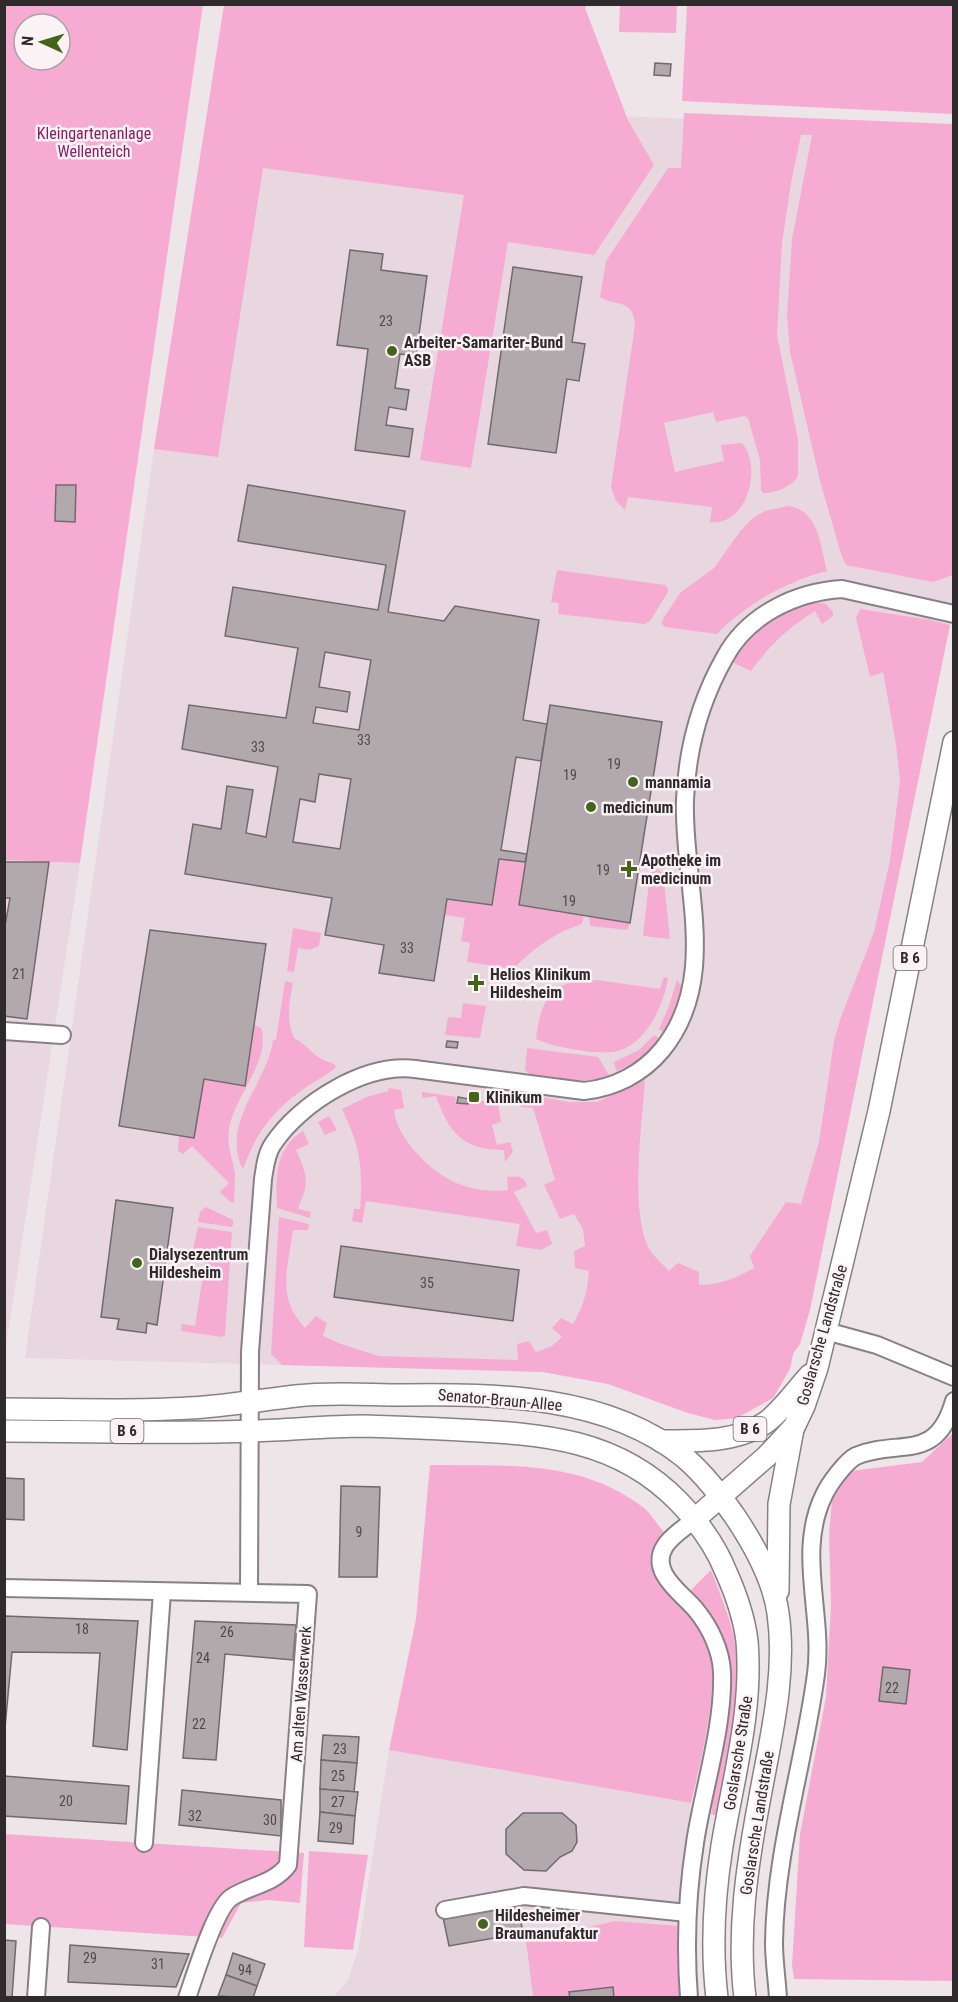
<svg xmlns="http://www.w3.org/2000/svg" width="958" height="2002" viewBox="0 0 958 2002" font-family="'Roboto Condensed',sans-serif">
<style>
.built{fill:#e8d7df}
.green{fill:#f6acd2;fill-rule:evenodd}
.building{fill:#b1a9ac;stroke:#716a6d;stroke-width:1.5;fill-rule:evenodd}
.lines{fill:none;stroke-linecap:round;stroke-linejoin:round}
.minor-casing{stroke:#888084;stroke-width:20}
.major-casing{stroke:#888084;stroke-width:24}
.minor{stroke:#fff;stroke-width:16}
.major{stroke:#fff;stroke-width:21}
.poi-dot{fill:#43641a;stroke:#fbf2f6;stroke-width:2}
.labels{text-anchor:middle;dominant-baseline:central;stroke-width:5;stroke-linejoin:round;paint-order:stroke}
.number-label{font-size:14px;fill:#504a4d}
.shield{fill:#fbf2f6;stroke:#6c6769;stroke-width:1.5}
.shield-label{font-size:15px;font-weight:bold;fill:#2f2b2d}
.park-label{font-size:16px;fill:#891d61;stroke:#fbf2f6}
.poi-label{font-size:16px;font-weight:bold;fill:#2f2b2d;stroke:#fbf2f6;text-anchor:start}
.street-label{font-size:16px;fill:#2f2b2d;stroke:#fbf2f6}
</style>
<rect width="100%" height="100%" fill="#eee5e9"/>
<g class="built">
<path d="M211 99 953 130V611L790 1369 773 1398 737 1418 715 1420 688 1413 608 1384 543 1372 25 1358 154 449Z"/>
<path d="M5 860 80 863 5 1353Z"/>
<path d="M389 1750 691 1803 680 1926 615 1921 526 1941 533 1997 333 1998 348 1980 358 1950Z"/>
</g>
<g class="green">
<path d="M5 5H203L80 863 5 860ZM24 24H60V60H24Z"/>
<path d="M224 5H587L585 8 628 120 654 165 594 255 508 242 471 468 420 460 464 195 263 168 218 457 154 449Z"/>
<path d="M620 5H677L676 33 619 32Z"/>
<path d="M687 5H953V114L682 101Z"/>
<path d="M684 113 953 124V575L933 582 846 565 841 554 820 481 790 352 787 316 792 239 812 135H801L791 183 782 243 777 335 798 440V476C793 486 774 494 763 493L761 490 760 460 748 418 744 416 716 422 713 412 664 423 675 472 724 461 721 445 742 443C763 467 747 527 710 522L712 507 628 497 625 510 616 501 611 487 635 325C633 298 617 307 600 297L606 261 668 168H681Z"/>
<path d="M788 506C819 510 820 545 827 571 787 581 746 604 717 634L665 627 662 624 663 619 680 593 714 568 741 530 753 518 765 511Z"/>
<path d="M557 570 665 585 668 589V592L650 621 644 624 558 614 559 603 551 602Z"/>
<path d="M812 601 826 604 833 612V616L822 624 815 611C790 626 769 646 751 671L730 661C736 653 741 645 747 638 761 623 792 604 812 601Z"/>
<path d="M860 609 930 620 950 625 810 1310 800 1344 793 1354 790 1369 773 1398 737 1418 715 1420 688 1413 608 1384 543 1372 282 1365 271 1354 279 1217 309 1224 308 1230H293C288 1268 276 1297 305 1328L316 1316 327 1323 323 1336 341 1344 379 1356 518 1360 517 1344 529 1341 536 1352 552 1346 562 1337 552 1328 561 1318 573 1324C584 1305 587 1293 589 1271L575 1268 574 1251 585 1246 583 1229 574 1214 560 1219 544 1185 555 1180 533 1108 521 1107 518 1093 569 1102H597L645 1080C642 1126 631 1200 646 1242 649 1252 661 1263 669 1271L678 1263 699 1272V1285C720 1285 736 1278 754 1268L750 1256 786 1202 801 1204 819 1142 834 1041 840 1020 874 932 890 860 900 781 896 744 883 672 870 677 856 618Z"/>
<path d="M499 859 525 862 519 905 584 915 582 924C555 932 533 949 513 969L467 962 470 943 461 941 465 918 445 915 447 899 492 905Z"/>
<path d="M657 869 663 873 670 939 643 936 650 873Z"/>
<path d="M589 916 630 923 627 930 590 926Z"/>
<path d="M293 928 321 933 319 946 310 950 298 948 294 972 287 971Z"/>
<path d="M581 967 583 981 597 980 660 989 664 977 668 978C664 1004 647 1043 618 1051 599 1056 553 1047 536 1039 539 1012 546 986 577 981L578 969Z"/>
<path d="M677 980 681 985C682 1001 672 1019 663 1032L659 1029 669 1006Z"/>
<path d="M285 981 293 983C289 1003 286 1019 294 1038 305 1043 312 1054 323 1060 330 1063 332 1061 336 1067 326 1076 313 1082 302 1090 272 1112 256 1133 244 1167L242 1168C221 1121 267 1084 273 1040H276Z"/>
<path d="M463 1003 486 1006 480 1038 445 1035 448 1017 461 1018Z"/>
<path d="M254 1025 261 1028C271 1059 237 1094 230 1124 225 1145 233 1156 235 1175 235 1184 234 1193 234 1203L230 1202 220 1192 229 1183 192 1146 183 1154 178 1151 179 1135 194 1137 204 1079 245 1085Z"/>
<path d="M654 1035 659 1038C650 1052 632 1066 616 1071L614 1062 639 1050Z"/>
<path d="M527 1048 598 1057 609 1075C585 1086 555 1077 530 1074L525 1070Z"/>
<path d="M389 1088 401 1090 404 1108 394 1110C396 1126 404 1138 414 1150 439 1180 469 1194 508 1190L507 1177C517 1176 524 1175 527 1186L514 1192 536 1233 547 1230 552 1244 541 1250 516 1246 520 1224 366 1201 362 1223 352 1221 354 1209H360C363 1167 360 1146 342 1109L367 1097 388 1091Z"/>
<path d="M422 1092 456 1097 455 1102 457 1103 468 1104 469 1099 498 1103 501 1122 492 1125 497 1145 510 1142 513 1152 505 1162 504 1150C463 1150 449 1133 436 1096L422 1098Z"/>
<path d="M329 1116 337 1130 325 1135 318 1122Z"/>
<path d="M303 1131 309 1144 296 1150C302 1163 308 1175 305 1189 303 1196 300 1202 298 1209L311 1212 310 1218 277 1208C276 1178 274 1149 303 1131Z"/>
<path d="M206 1207 233 1220V1225L231 1227 198 1222 200 1212Z"/>
<path d="M198 1227 232 1232 225 1335 222 1337 181 1331 182 1324 195 1326 206 1257 192 1255Z"/>
<path d="M953 1433V1981L794 1979 792 1965 800 1834 826 1697 831 1605 829 1534 832 1500 851 1471 922 1462Z"/>
<path d="M430 1465C507 1466 580 1459 644 1508 652 1515 658 1526 665 1533 658 1541 650 1550 650 1561 652 1579 680 1602 691 1616 697 1624 703 1635 707 1644 722 1681 700 1764 691 1803L389 1750 416 1619Z"/>
<path d="M711 1570C722 1598 734 1627 737 1657 742 1706 725 1768 717 1816L711 1814 728 1708 729 1680 689 1592Z"/>
<path d="M4 1834 304 1853 300 1903 268 1900 241 1903 222 1938 5 1924Z"/>
<path d="M309 1851 368 1855 353 1950 304 1947Z"/>
<path d="M615 1921 680 1926 682 1997H533L526 1941Z"/>
</g>
<g class="building">
<path d="M655 63 671 64 670 76 654 75Z"/>
<path d="M350 250 383 254 381 270 427 276 416 356 400 354 395 388 409 390 406 410 389 407 386 425 413 429 409 457 355 450 368 349 337 345Z"/>
<path d="M513 267 582 277 572 342 585 344 579 381 567 379 556 453 488 444Z"/>
<path d="M56 485H76L75 522 55 521Z"/>
<path d="M248 485 405 511 388 612 444 621 455 606 539 620 523 720 547 724 541 761 516 757 501 850 527 854 525 862 499 859 492 905 447 899 434 981 379 973 384 945 325 935 332 898 185 874 193 824 221 829 227 786 253 790 246 833 266 837 278 767 182 749 189 705 286 718 298 648 225 636 233 587 378 610 386 565 238 541ZM325 652 371 660 359 730 313 723 316 707 347 712 350 692 319 687ZM319 774 351 779 340 849 293 842 300 799 315 802Z"/>
<path d="M550 705 662 722 630 923 519 905Z"/>
<path d="M4 862H49L27 1019 4 1016V931L10 898H4Z"/>
<path d="M150 930 266 944 245 1086 204 1079 194 1138 119 1126Z"/>
<path d="M447 1041 458 1042 457 1048 446 1047Z"/>
<path d="M458 1097 469 1099 468 1104 457 1103Z"/>
<path d="M116 1200 173 1208 157 1325 147 1323 146 1333 117 1329 119 1319 101 1317Z"/>
<path d="M341 1246 519 1270 513 1321 334 1297Z"/>
<path d="M4 1478 24 1479V1520L4 1519Z"/>
<path d="M341 1486 380 1487 377 1577H339Z"/>
<path d="M4 1616 138 1621 127 1750 93 1746 100 1653 12 1652 4 1739Z"/>
<path d="M195 1621 296 1625 293 1660 225 1654 216 1760 183 1758Z"/>
<path d="M883 1667 910 1670 906 1704 879 1701Z"/>
<path d="M323 1735 359 1737 357 1763 321 1760Z"/>
<path d="M321 1760 357 1763 354 1792 320 1789Z"/>
<path d="M4 1776 129 1786 126 1824 4 1816Z"/>
<path d="M320 1789 358 1792 355 1816 320 1812Z"/>
<path d="M182 1790 281 1800V1836L179 1825Z"/>
<path d="M320 1812 355 1816 353 1844 318 1841Z"/>
<path d="M523 1813H562L576 1825 577 1842 572 1851 560 1857 546 1871 524 1870 506 1854V1829Z"/>
<path d="M517 1901 523 1933 449 1946 443 1917Z"/>
<path d="M4 1940 16 1941 12 1998H4Z"/>
<path d="M70 1945 189 1954 176 1987 68 1982Z"/>
<path d="M233 1953 265 1964 257 1986 226 1975Z"/>
<path d="M226 1975 257 1986 253 1998 218 1996Z"/>
<path d="M613 1987 614 1998H570L569 1992Z"/>
</g>
<g class="lines">
<defs>
<g id="minor">
<path d="M4 1031 62 1035"/>
<path d="M826 1331 877 1345 954 1377"/>
<path d="M4 1588 308 1594 288 1865C274 1884 251 1885 232 1897 215 1907 195 1976 187 1998"/>
<path d="M249 1592 250 1352 263 1179C265 1167 266 1154 273 1144 300 1103 365 1063 415 1069L584 1091C614 1088 642 1074 662 1050 721 978 682 883 685 800 687 749 700 701 725 657 748 615 795 592 842 589L954 614"/>
<path d="M144 1843 162 1592"/>
<path d="M445 1910 524 1896 687 1913"/>
<path d="M36 1998 41 1927"/>
<path d="M689 1998C685 1946 687 1894 695 1843 703 1789 724 1727 722 1672 721 1650 710 1627 696 1610 683 1594 648 1572 665 1546 672 1535 686 1527 695 1519"/>
<path d="M778 1998C777 1980 774 1961 774 1943 775 1852 804 1764 816 1674 824 1614 796 1552 824 1495 829 1484 846 1461 856 1456 899 1438 936 1464 954 1401"/>
</g>
<g id="major">
<path d="M4 1409C65 1409 128 1412 189 1408 225 1406 261 1400 296 1396 330 1392 369 1395 404 1395 498 1394 607 1395 684 1457 704 1474 719 1494 734 1515 753 1543 773 1578 778 1613 787 1676 770 1740 759 1802 747 1866 737 1932 745 1998"/>
<path d="M4 1431C88 1431 171 1434 254 1431 290 1430 327 1426 363 1426 396 1427 428 1428 461 1430 544 1434 618 1439 679 1502 699 1523 715 1544 726 1572 736 1594 744 1617 747 1641 753 1711 733 1778 722 1846 714 1896 711 1947 717 1998"/>
<path d="M661 1441C696 1441 735 1443 765 1423 781 1412 797 1389 810 1375"/>
<path d="M695 1519 767 1456 794 1427 804 1406 817 1368 879 1111 954 742"/>
<path d="M778 1591 779 1504 793 1429"/>
</g>
</defs>
<use href="#minor" class="minor-casing"/>
<use href="#major" class="major-casing"/>
<use href="#minor" class="minor"/>
<use href="#major" class="major"/>
</g>
<g class="poi-dot">
<circle cx="392" cy="351" r="6"/>
<circle cx="633" cy="782" r="6"/>
<circle cx="591" cy="807" r="6"/>
<path d="M626 860h6v6h6v6h-6v6h-6v-6h-6v-6h6z"/>
<path d="M473 974h6v6h6v6h-6v6h-6v-6h-6v-6h6z"/>
<rect x="468" y="1091" width="12" height="12" rx="3"/>
<circle cx="137" cy="1263" r="6"/>
<circle cx="483" cy="1924" r="6"/>
</g>
<g class="labels">
<g class="number-label">
<text x="386" y="321">23</text>
<text x="364" y="740">33</text>
<text x="258" y="747">33</text>
<text x="614" y="764">19</text>
<text x="570" y="775">19</text>
<text x="603" y="870">19</text>
<text x="569" y="901">19</text>
<text x="407" y="948">33</text>
<text x="19" y="974">21</text>
<text x="427" y="1283">35</text>
<text x="359" y="1532">9</text>
<text x="82" y="1629">18</text>
<text x="227" y="1632">26</text>
<text x="203" y="1658">24</text>
<text x="892" y="1688">22</text>
<text x="199" y="1724">22</text>
<text x="340" y="1749">23</text>
<text x="338" y="1776">25</text>
<text x="66" y="1801">20</text>
<text x="338" y="1802">27</text>
<text x="195" y="1816">32</text>
<text x="270" y="1820">30</text>
<text x="336" y="1828">29</text>
<text x="90" y="1958">29</text>
<text x="158" y="1964">31</text>
<text x="245" y="1970">94</text>
</g>
<g class="shield">
<rect x="893.5" y="946" width="33" height="24" rx="4.5"/>
<rect x="733.5" y="1417" width="33" height="24" rx="4.5"/>
<rect x="110.5" y="1419" width="33" height="24" rx="4.5"/>
</g>
<g class="shield-label">
<text x="910" y="958">B 6</text>
<text x="750" y="1429">B 6</text>
<text x="127" y="1431">B 6</text>
</g>
<g class="park-label">
<text x="94" y="133">Kleingartenanlage<tspan x="94" dy="18">Wellenteich</tspan></text>
</g>
<g class="poi-label">
<text x="404" y="342">Arbeiter-Samariter-Bund<tspan x="404" dy="18">ASB</tspan></text>
<text x="645" y="782">mannamia</text>
<text x="603" y="807">medicinum</text>
<text x="641" y="860">Apotheke im<tspan x="641" dy="18">medicinum</tspan></text>
<text x="490" y="974">Helios Klinikum<tspan x="490" dy="18">Hildesheim</tspan></text>
<text x="486" y="1097">Klinikum</text>
<text x="149" y="1254">Dialysezentrum<tspan x="149" dy="18">Hildesheim</tspan></text>
<text x="495" y="1915">Hildesheimer<tspan x="495" dy="18">Braumanufaktur</tspan></text>
</g>
<g class="street-label">
<text transform="translate(822 1335) rotate(-74)">Goslarsche Landstraße</text>
<text transform="translate(500 1400) rotate(5)">Senator-Braun-Allee</text>
<text transform="translate(301 1694) rotate(-86)">Am alten Wasserwerk</text>
<text transform="translate(738 1753) rotate(-81)">Goslarsche Straße</text>
<text transform="translate(757 1823) rotate(-81)">Goslarsche Landstraße</text>
</g>
</g>
<rect width="958" height="2002" fill="none" stroke="#2f2b2d" stroke-width="12"/>
<g transform="translate(42 42) rotate(274)"><circle r="28" fill="#fbf2f6" stroke="#a9a2a6" stroke-width="1.5"/>
<path d="M0-4.5L10 22L0 15L-10 22Z" fill="#43641a"/>
<text y="-9" font-size="16" font-weight="bold" text-anchor="middle" fill="#2f2b2d">N</text>
</g>
</svg>
